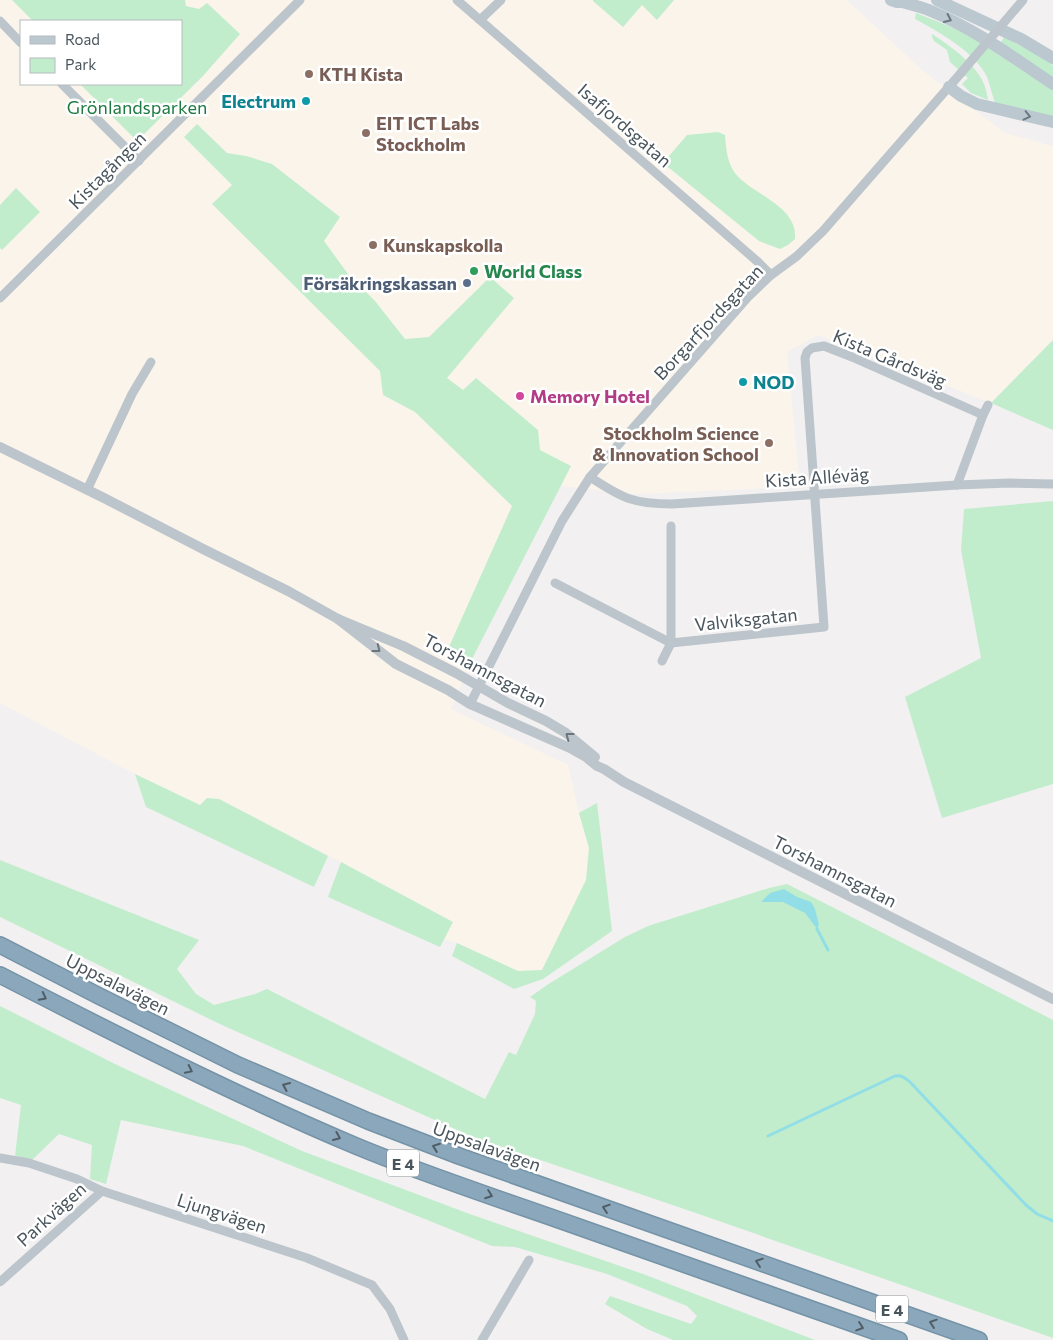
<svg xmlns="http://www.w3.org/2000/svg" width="1053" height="1340" viewBox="0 0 1053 1340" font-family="Commissioner,sans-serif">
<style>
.commercial{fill:#fbf4ea;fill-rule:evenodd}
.green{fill:#c1edcd}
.water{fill:#91dee7}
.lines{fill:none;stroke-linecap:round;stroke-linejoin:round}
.stream{stroke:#91dee7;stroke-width:3}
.motorway-casing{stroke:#7593a7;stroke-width:18}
.minor{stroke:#bcc5cb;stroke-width:9}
.tertiary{stroke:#bcc5cb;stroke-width:10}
.secondary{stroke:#bcc8d0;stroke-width:12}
.motorway{stroke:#8aa7bb;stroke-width:15}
.minor-bridge{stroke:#bcc5cb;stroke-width:9}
.oneway{stroke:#6c787f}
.oneway2{stroke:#6c777d}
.oneway3{stroke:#505d66}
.education-dot{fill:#8d6e63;stroke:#fff;stroke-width:2}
.culture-dot{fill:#0f9aa8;stroke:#fff;stroke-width:2}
.leisure-dot{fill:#2e9e5b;stroke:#fff;stroke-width:2}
.service-dot{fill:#5c6f8a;stroke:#fff;stroke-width:2}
.hotel-dot{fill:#d1479c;stroke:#fff;stroke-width:2}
.labels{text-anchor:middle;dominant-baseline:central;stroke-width:5;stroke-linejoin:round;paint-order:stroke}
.shield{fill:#fff;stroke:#80888d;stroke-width:1}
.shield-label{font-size:16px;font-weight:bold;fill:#49555c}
.education-label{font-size:18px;font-weight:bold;fill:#785e54;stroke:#fff;text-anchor:start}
.culture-label{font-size:18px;font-weight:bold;fill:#0d838f;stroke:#fff;text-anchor:end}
.park-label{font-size:18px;fill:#1d7a41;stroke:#fff}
.street-label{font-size:18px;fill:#49555c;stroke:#fff}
.leisure-label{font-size:18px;font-weight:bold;fill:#27864d;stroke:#fff;text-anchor:start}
.service-label{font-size:18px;font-weight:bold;fill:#4e5e75;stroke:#fff;text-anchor:end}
.hotel-label{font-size:18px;font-weight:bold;fill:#b23c85;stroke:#fff;text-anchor:start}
</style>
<rect width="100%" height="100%" fill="#f2f0f0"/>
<path class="commercial" d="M0 0H847L922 70 1005 133 1053 146V340L991 403 818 335 787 352 800 487 636 494 560 486 472 659 451 709 568 765 579 813 589 848 586 880 542 970 518 971 457 943 444 939 452 922 341 862 219 799 207 798 201 806 135 774 0 703ZM21 21H181V84H21Z"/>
<g class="green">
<path d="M12 0H185L186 6 199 9 207 3 240 34 202 77 137 141 80 84H181V21H33Z"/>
<path d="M593 0H674L657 20 642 5 623 27 593 1Z"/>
<path d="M916 13 964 32 1053 90V117L995 103C992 94 990 85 987 77 975 52 939 32 915 19Z"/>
<path d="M932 34C950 46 976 64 984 84 986 89 987 95 988 100L971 93 962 84 968 78 950 62 947 50 934 41 932 37Z"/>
<path d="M1004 37 1036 54 1053 65V80L1000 44Z"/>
<path d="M197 124 227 153 246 156 272 164 340 217 324 241 348 274 375 301 405 339 429 337 490 277 514 298 447 378 463 390 476 378 538 430 540 450 571 466 472 659 448 649 512 506 415 412 383 395 380 371 212 204 232 185 184 137Z"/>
<path d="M718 132 725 135C726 148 727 162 735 173 752 195 798 205 795 239L788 245 780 249 759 241 663 163 687 135Z"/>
<path d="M16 188 40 212 2 250 0 248V205Z"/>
<path d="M1053 340V430L991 403Z"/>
<path d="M1053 501V784L942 818 905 697 981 658 961 550 964 509Z"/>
<path d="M135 774 200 805 207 798 219 799 328 856 314 887 146 807Z"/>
<path d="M597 803 612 931 543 979 514 989 452 956 457 943 518 971 542 970 586 880 589 848 579 813Z"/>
<path d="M0 860 199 940 177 969 196 994 214 1005 255 994 267 989 485 1099 509 1052 516 1055 535 1014 536 1001 530 997 547 985 625 937 648 926 769 888 787 884 1053 1020V1338L693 1212 473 1137 222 1025 0 917Z"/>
<path d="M341 862 453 922 440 947 328 897Z"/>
<path d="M0 1006 117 1065 302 1151 467 1213 643 1274 815 1340H673L647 1329 605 1304 610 1296 691 1324 697 1316 687 1306 607 1274 515 1247 492 1246 243 1146 121 1120 106 1184 90 1179 92 1145 59 1134 31 1161 15 1156 21 1105 0 1098Z"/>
</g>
<path class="water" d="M784 889 797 897 811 902 815 909 819 925 817 929 805 913 783 902H761L770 893Z"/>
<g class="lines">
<g class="stream">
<path d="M817 929 828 950"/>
<path d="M768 1136 895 1076C902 1075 905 1078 910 1082L1026 1205 1037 1214 1053 1221"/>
</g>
<defs>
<g id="motorway">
<path d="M0 945 99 996 238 1065 368 1121 459 1156 979 1340"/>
<path d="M0 975C117 1035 235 1095 356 1146 428 1176 503 1200 576 1226 684 1264 791 1302 899 1340"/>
</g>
</defs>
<use href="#motorway" class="motorway-casing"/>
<g class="minor">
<path d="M457 0 758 262 771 275"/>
<path d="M480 20 501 0"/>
<path d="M0 21 21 43"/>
<path d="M62 84 139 161"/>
<path d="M0 298 300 0"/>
<path d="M590 477C622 498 633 504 672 504L957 485 1009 483 1053 484"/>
<path d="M957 485 983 415"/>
<path d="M87 490 132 394 151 362"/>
<path d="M555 583 671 643"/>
<path d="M671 643 824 627 805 358 807 352 812 348 824 346 852 357 983 415 988 405"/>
<path d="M662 661 671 643V526"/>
<path d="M470 704 562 521 590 477 748 297 771 275 797 256 823 231 961 73"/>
<path d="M0 1158 29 1163 77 1179 102 1191 307 1258 372 1285 390 1309 404 1340"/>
<path d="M0 1282 102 1191"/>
<path d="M482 1340 529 1260"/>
</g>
<g class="tertiary">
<path d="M0 447 104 498 205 550 288 591 338 619 403 646 456 673 508 703 546 721 566 733 595 757"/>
<path d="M338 619 396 664 448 690 470 704 570 748 586 757 597 766 604 769 624 782 1053 999"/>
</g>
<g class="secondary">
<path d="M891 0 897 2H902C912 5 922 7 931 11 975 29 1014 58 1053 84"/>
<path d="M937 0 1021 39 1053 58"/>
<path d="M949 87 961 96 977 104 1053 122"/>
</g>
<use href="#motorway" class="motorway"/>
<path class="minor-bridge" d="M961 73 1023 0"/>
</g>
<defs><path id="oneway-chevron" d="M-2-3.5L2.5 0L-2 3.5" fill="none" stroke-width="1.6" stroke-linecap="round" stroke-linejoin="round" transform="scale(1.25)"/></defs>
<g class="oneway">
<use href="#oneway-chevron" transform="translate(948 19) rotate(25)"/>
<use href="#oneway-chevron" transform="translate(1027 116) rotate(13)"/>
</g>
<g class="oneway2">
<use href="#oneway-chevron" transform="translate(377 649) rotate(38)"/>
<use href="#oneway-chevron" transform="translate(569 736) rotate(-143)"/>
</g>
<g class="oneway3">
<use href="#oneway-chevron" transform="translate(43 997) rotate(27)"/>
<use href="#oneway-chevron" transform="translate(189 1070) rotate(26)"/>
<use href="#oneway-chevron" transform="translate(286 1086) rotate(-156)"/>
<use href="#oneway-chevron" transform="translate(337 1137) rotate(23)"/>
<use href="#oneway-chevron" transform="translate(436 1147) rotate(-159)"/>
<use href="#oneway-chevron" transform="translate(489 1195) rotate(20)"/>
<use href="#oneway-chevron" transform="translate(606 1208) rotate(-161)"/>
<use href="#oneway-chevron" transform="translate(759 1262) rotate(-161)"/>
<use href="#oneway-chevron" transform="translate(933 1323) rotate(-161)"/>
<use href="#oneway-chevron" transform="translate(860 1327) rotate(19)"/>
</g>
<g class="education-dot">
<circle cx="309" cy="74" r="5"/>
<circle cx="366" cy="133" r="5"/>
<circle cx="373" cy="245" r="5"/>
<circle cx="769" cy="443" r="5"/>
</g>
<g class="culture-dot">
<circle cx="306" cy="101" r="5"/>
<circle cx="743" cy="382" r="5"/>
</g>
<circle class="leisure-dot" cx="474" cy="271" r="5"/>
<circle class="service-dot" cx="467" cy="283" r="5"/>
<circle class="hotel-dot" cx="520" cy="396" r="5"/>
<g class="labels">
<g class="shield">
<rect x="387" y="1149.5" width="32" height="27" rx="4"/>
<rect x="876" y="1295.5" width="32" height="27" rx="4"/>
</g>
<g class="shield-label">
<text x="403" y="1163">E 4</text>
<text x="892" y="1309">E 4</text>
</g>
<g class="education-label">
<text x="319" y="74">KTH Kista</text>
<text x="376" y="123">EIT ICT Labs<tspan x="376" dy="21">Stockholm</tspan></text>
<text x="383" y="245">Kunskapskolla</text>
<text x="759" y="433" text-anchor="end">Stockholm Science<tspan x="759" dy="21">&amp; Innovation School</tspan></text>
</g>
<g class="culture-label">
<text x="296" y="101">Electrum</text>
<text x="753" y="382" text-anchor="start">NOD</text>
</g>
<g class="park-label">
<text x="137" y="107">Grönlandsparken</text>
</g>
<g class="street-label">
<text transform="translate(625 125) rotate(41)">Isafjordsgatan</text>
<text transform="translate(107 170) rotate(-45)">Kistagången</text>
<text transform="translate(708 322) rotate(-47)">Borgarfjordsgatan</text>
<text transform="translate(890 358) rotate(23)">Kista Gårdsväg</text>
<text transform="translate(817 477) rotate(-4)">Kista Alléväg</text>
<text transform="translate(746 619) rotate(-6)">Valviksgatan</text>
<text transform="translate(485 670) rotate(28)">Torshamnsgatan</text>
<text transform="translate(835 871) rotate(27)">Torshamnsgatan</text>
<text transform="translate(118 984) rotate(27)">Uppsalavägen</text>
<text transform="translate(487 1146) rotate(20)">Uppsalavägen</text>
<text transform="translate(222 1213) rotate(18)">Ljungvägen</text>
<text transform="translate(51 1214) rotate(-42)">Parkvägen</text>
</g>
<g class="leisure-label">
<text x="484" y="271">World Class</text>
</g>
<g class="service-label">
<text x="457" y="283">Försäkringskassan</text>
</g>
<g class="hotel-label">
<text x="530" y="396">Memory Hotel</text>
</g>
</g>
<rect x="20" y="20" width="162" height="65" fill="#ffffff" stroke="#b6bbbe"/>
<rect x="30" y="36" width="25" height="8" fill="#bcc8d0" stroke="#b6bbbe"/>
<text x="65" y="45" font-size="15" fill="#49555c">Road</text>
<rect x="30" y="58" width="25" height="15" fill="#c1edcd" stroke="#b6bbbe"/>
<text x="65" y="70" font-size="15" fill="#49555c">Park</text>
</svg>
